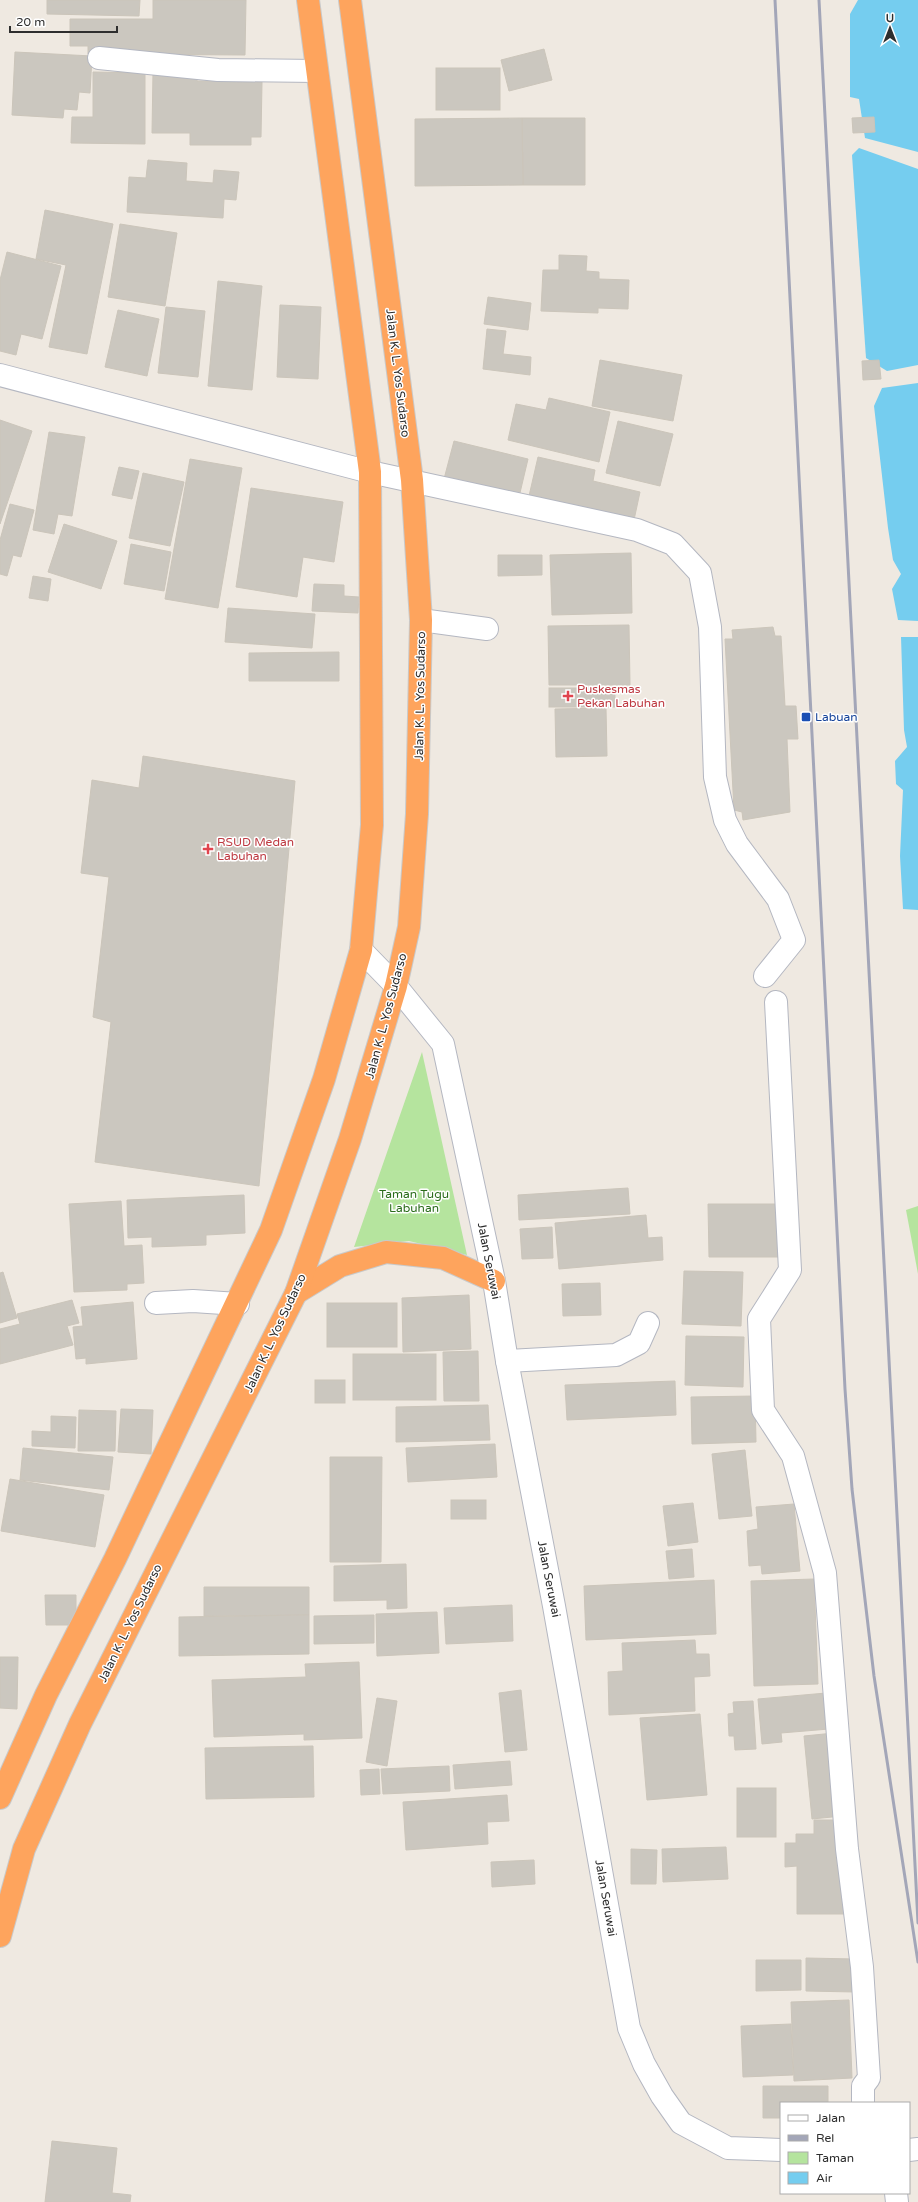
<svg xmlns="http://www.w3.org/2000/svg" width="918" height="2202" viewBox="0 0 918 2202" font-family="'Varela Round',sans-serif">
<style>
.green{fill:#b5e49e}
.water{fill:#75cdef}
.building{fill:#cbc7bf;stroke:#cbc5ba}
.lines{fill:none;stroke-linecap:round;stroke-linejoin:round}
.minor-casing{stroke:#b4b7c1;stroke-width:24}
.highway-casing{stroke:#c9c9c9;stroke-width:24}
.minor{stroke:#fff;stroke-width:22}
.highway{stroke:#fea45d;stroke-width:22}
.rail{stroke:#a3a6b8;stroke-width:3}
.health-dot{fill:#e0444e;stroke:#fff;stroke-width:1.5}
.transit-dot{fill:#1a4fb4;stroke:#fff;stroke-width:1.5}
.labels{text-anchor:middle;dominant-baseline:central;stroke-width:3;stroke-linejoin:round;paint-order:stroke}
.street-label{font-size:12px;fill:#2e2e2e;stroke:#fff}
.health-label{font-size:12px;fill:#be3a42;stroke:#fff;text-anchor:start}
.transit-label{font-size:12px;fill:#164399;stroke:#fff;text-anchor:start}
.park-label{font-size:12px;fill:#2b6d1b;stroke:#fff}
</style>
<rect width="100%" height="100%" fill="#efe9e1"/>
<g class="green">
<path d="M422 1052 467 1255 409 1241 354 1247Z"/>
<path d="M918 1206V1274L906 1210Z"/>
</g>
<g class="water">
<path d="M858 0H918V152L865 138 859 99 850 97V14Z"/>
<path d="M859 148 918 169V365L887 371 866 358 852 155Z"/>
<path d="M918 383V621L898 620 892 589 901 574 893 560 888 528 874 406 882 388Z"/>
<path d="M901 637H918V910L903 909 900 856 903 790 896 784 895 761 907 747 904 730Z"/>
</g>
<g class="building">
<path d="M47 0H140L139 16 47 14Z"/>
<path d="M153 0H246L245 55 88 54V46H70V19H153Z"/>
<path d="M544 49 552 80 509 91 501 60Z"/>
<path d="M15 52 92 56 90 93 79 92 77 110 64 109 63 118 12 115Z"/>
<rect x="436" y="68" width="64" height="42"/>
<path d="M93 72 145 73V144L71 143 72 117H93Z"/>
<path d="M153 72H197V81L262 82 261 137H251V145H190V133H152Z"/>
<path d="M874 117 875 132 853 133 852 118Z"/>
<path d="M522 118H585V185H523Z"/>
<path d="M522 118 523 185 415 186V119Z"/>
<path d="M148 160 187 163 186 181 213 183 214 170 239 172 236 200 224 199 223 218 127 212 129 177 146 178Z"/>
<path d="M45 210 113 224 87 354 49 347 66 265 36 259Z"/>
<path d="M120 224 177 233 165 306 108 297Z"/>
<path d="M7 252 61 266 42 339 21 334 16 355 0 351V280Z"/>
<path d="M559 255 587 256 586 271 599 272V279L629 280 628 309 598 308V313L541 311 543 270H559Z"/>
<path d="M218 281 262 286 252 390 208 386Z"/>
<path d="M488 297 531 303 528 330 484 324Z"/>
<path d="M280 305 321 307 318 379 277 377Z"/>
<path d="M166 307 205 311 198 377 158 373Z"/>
<path d="M118 310 159 319 147 376 105 367Z"/>
<path d="M487 329 506 331 503 354 531 357 530 375 483 369Z"/>
<path d="M600 360 682 375 673 421 592 406Z"/>
<path d="M879 360 881 379 863 380 862 361Z"/>
<path d="M549 398 610 412 599 462 508 440 516 404 546 410Z"/>
<path d="M0 420 32 431 0 524Z"/>
<path d="M618 421 673 434 660 486 606 473Z"/>
<path d="M49 432 85 437 72 516 58 514 54 534 33 530Z"/>
<path d="M454 441 528 459 519 497 444 479Z"/>
<path d="M538 457 595 470 593 481 640 492 634 520 529 496Z"/>
<path d="M190 459 242 468 218 608 165 599Z"/>
<path d="M119 467 139 471 132 499 112 495Z"/>
<path d="M143 473 184 482 170 546 129 538Z"/>
<path d="M251 488 343 502 334 562 303 557 297 597 236 587Z"/>
<path d="M10 504 34 510 21 557 13 555 7 576 0 574V540Z"/>
<path d="M64 524 117 541 101 589 48 572Z"/>
<path d="M131 544 171 552 164 591 124 584Z"/>
<path d="M631 553 632 613 552 615 550 555Z"/>
<path d="M498 555H542V575L498 576Z"/>
<path d="M33 576 51 579 48 601 29 598Z"/>
<path d="M314 584 344 585V596L359 597 358 613 312 611Z"/>
<path d="M228 608 315 614 312 648 225 642Z"/>
<path d="M629 625 630 685H549L548 626Z"/>
<path d="M773 627 775 636H781L785 706H796L798 739H787L790 812 743 820 742 812 734 810 725 639H733L732 630Z"/>
<path d="M339 652V681H249V653Z"/>
<rect x="549" y="688" width="66" height="19"/>
<path d="M606 708 607 756 556 757 555 709Z"/>
<path d="M143 756 295 781 259 1186 95 1162 111 1022 93 1017 109 877 81 873 92 780 139 788Z"/>
<path d="M628 1188 630 1214 519 1220 518 1195Z"/>
<path d="M244 1195 245 1233 206 1235V1245L152 1247V1237L128 1238 127 1200Z"/>
<path d="M121 1201 124 1246 142 1245 144 1283 127 1284V1290L74 1292 69 1204Z"/>
<path d="M708 1204H777L778 1257H709Z"/>
<path d="M646 1215 648 1238 662 1237 663 1260 559 1269 555 1223Z"/>
<path d="M552 1227 553 1258 522 1259 520 1229Z"/>
<path d="M684 1271 743 1272 741 1326 682 1324Z"/>
<path d="M3 1272 17 1318 0 1323V1273Z"/>
<path d="M600 1283 601 1315 563 1316 562 1284Z"/>
<path d="M469 1295 471 1349 403 1352 402 1298Z"/>
<path d="M72 1300 79 1323 67 1326 73 1345 0 1364V1329L20 1324 17 1314Z"/>
<path d="M133 1302 137 1359 86 1364V1358L76 1359 73 1327 83 1326 81 1307Z"/>
<rect x="327" y="1303" width="70" height="44"/>
<path d="M686 1336 744 1337 743 1387 685 1385Z"/>
<path d="M478 1351 479 1401H444L443 1352Z"/>
<rect x="353" y="1354" width="83" height="46"/>
<rect x="315" y="1380" width="30" height="23"/>
<path d="M675 1381 676 1415 567 1420 565 1385Z"/>
<path d="M755 1396 756 1442 692 1444 691 1397Z"/>
<path d="M488 1405 490 1440 396 1442V1407Z"/>
<path d="M121 1409 153 1410 151 1454 118 1452Z"/>
<path d="M79 1410 116 1411 115 1451H78Z"/>
<path d="M51 1416 76 1417 75 1448 32 1446V1431L51 1432Z"/>
<path d="M495 1444 497 1477 408 1482 406 1448Z"/>
<path d="M23 1448 113 1457 109 1490 20 1480Z"/>
<path d="M745 1450 752 1516 719 1519 712 1454Z"/>
<path d="M330 1457H382L381 1562H330Z"/>
<path d="M10 1479 104 1495 95 1547 1 1531Z"/>
<rect x="451" y="1500" width="35" height="19"/>
<path d="M693 1503 698 1542 668 1546 663 1506Z"/>
<path d="M794 1504 800 1571 762 1574 761 1565 749 1566 747 1531 758 1529 756 1507Z"/>
<path d="M692 1549 694 1577 669 1579 666 1551Z"/>
<path d="M406 1564 407 1608 387 1609V1600L334 1601V1566Z"/>
<path d="M814 1579 818 1684 754 1686 751 1581Z"/>
<path d="M714 1580 716 1634 586 1640 584 1586Z"/>
<path d="M204 1587H309V1615L204 1616Z"/>
<path d="M45 1595H76V1625H46Z"/>
<path d="M512 1605 513 1641 446 1644 444 1608Z"/>
<path d="M437 1612 439 1653 377 1656 376 1614Z"/>
<path d="M309 1615V1654L179 1656V1617Z"/>
<path d="M374 1615V1643L314 1644V1616Z"/>
<path d="M695 1640 696 1654H709L710 1676 694 1677 695 1711 609 1715 608 1672 623 1671 622 1643Z"/>
<path d="M0 1657H18L17 1709 0 1708Z"/>
<path d="M359 1662 362 1738 304 1740V1734L214 1737 212 1680 306 1677 305 1664Z"/>
<path d="M521 1690 527 1750 505 1752 499 1693Z"/>
<path d="M826 1693 829 1729 781 1733 782 1742 762 1744 758 1699Z"/>
<path d="M377 1698 397 1701 387 1766 366 1762Z"/>
<path d="M753 1701 756 1749 735 1750 734 1736H729L728 1714 734 1713 733 1702Z"/>
<path d="M700 1714 707 1795 647 1800 640 1718Z"/>
<path d="M834 1733 842 1816 812 1819 804 1736Z"/>
<path d="M313 1746 314 1797 206 1799 205 1748Z"/>
<path d="M510 1761 512 1785 455 1789 453 1765Z"/>
<path d="M449 1766 450 1791 383 1794 381 1769Z"/>
<path d="M379 1769 380 1794 361 1795 360 1770Z"/>
<rect x="737" y="1788" width="39" height="49"/>
<path d="M507 1795 509 1821 487 1822 488 1844 406 1850 403 1802Z"/>
<path d="M814 1820H838L845 1914H797V1866L785 1867V1843H796V1834H814Z"/>
<path d="M726 1847 728 1879 663 1882 662 1849Z"/>
<path d="M631 1849 657 1850 656 1884H631Z"/>
<path d="M534 1860 535 1884 492 1887 491 1862Z"/>
<path d="M806 1958 855 1959V1992L806 1991Z"/>
<path d="M756 1960H801V1990L756 1991Z"/>
<path d="M849 2000 852 2078 794 2081 791 2002Z"/>
<path d="M791 2024 793 2075 743 2077 741 2026Z"/>
<path d="M763 2086H828V2103H781V2118H763Z"/>
<path d="M52 2141 117 2148 112 2193 131 2195 130 2202H45Z"/>
</g>
<g class="lines">
<defs>
<g id="minor">
<path d="M99 58 218 70 317 71"/>
<path d="M0 375 370 472 637 530 673 544 700 573 710 627 715 777 725 820 737 844 778 899 794 940 765 976"/>
<path d="M421 620 487 629"/>
<path d="M361 950 396 986 443 1044 494 1281 507 1361 554 1606 629 2028 644 2064 662 2096 681 2123 728 2148 781 2150"/>
<path d="M776 1002 790 1270 759 1319 763 1410 793 1456 825 1573 847 1849 862 1967 869 2078 863 2086V2103"/>
<path d="M156 1303 193 1301 238 1304"/>
<path d="M507 1361 616 1355 639 1343 648 1323"/>
<path d="M909 2150 918 2149"/>
<path d="M896 2193 897 2202"/>
</g>
<g id="highway">
<path d="M296 1293 340 1266 386 1252 443 1258 494 1281"/>
<path d="M0 1798 46 1695 115 1559 271 1230 324 1079 361 950 372 825 370 472 308 0"/>
<path d="M0 1936 24 1849 80 1724 296 1293 350 1139 396 986 409 927 417 814 421 620 412 480 350 0"/>
</g>
</defs>
<use href="#minor" class="minor-casing"/>
<use href="#highway" class="highway-casing"/>
<use href="#minor" class="minor"/>
<use href="#highway" class="highway"/>
<g class="rail">
<path d="M775 0 845 1389 852 1489 874 1676 918 1962"/>
<path d="M819 0 918 1923"/>
</g>
</g>
<g class="health-dot">
<path d="M566 690h4v4h4v4h-4v4h-4v-4h-4v-4h4z"/>
<path d="M206 843h4v4h4v4h-4v4h-4v-4h-4v-4h4z"/>
</g>
<rect class="transit-dot" x="801" y="712" width="10" height="10" rx="2"/>
<g class="labels">
<g class="street-label">
<text transform="translate(398 373) rotate(83)">Jalan K. L. Yos Sudarso</text>
<text transform="translate(420 696) rotate(-89)">Jalan K. L. Yos Sudarso</text>
<text transform="translate(386 1016) rotate(-75)">Jalan K. L. Yos Sudarso</text>
<text transform="translate(489 1261) rotate(79)">Jalan Seruwai</text>
<text transform="translate(275 1333) rotate(-65)">Jalan K. L. Yos Sudarso</text>
<text transform="translate(549 1579) rotate(79)">Jalan Seruwai</text>
<text transform="translate(130 1623) rotate(-64)">Jalan K. L. Yos Sudarso</text>
<text transform="translate(606 1898) rotate(80)">Jalan Seruwai</text>
</g>
<g class="health-label">
<text x="577" y="689">Puskesmas<tspan x="577" dy="14">Pekan Labuhan</tspan></text>
<text x="217" y="842">RSUD Medan<tspan x="217" dy="14">Labuhan</tspan></text>
</g>
<g class="transit-label">
<text x="815" y="717">Labuan</text>
</g>
<g class="park-label">
<text x="414" y="1194">Taman Tugu<tspan x="414" dy="14">Labuhan</tspan></text>
</g>
</g>
<rect x="780" y="2102" width="130" height="92" fill="#ffffff" stroke="#ababab"/>
<rect x="788" y="2115" width="20" height="6" fill="#ffffff" stroke="#ababab"/>
<text x="816" y="2122" font-size="12" fill="#2e2e2e">Jalan</text>
<rect x="788" y="2135" width="20" height="6" fill="#a3a6b8" stroke="#ababab"/>
<text x="816" y="2142" font-size="12" fill="#2e2e2e">Rel</text>
<rect x="788" y="2152" width="20" height="12" fill="#b5e49e" stroke="#ababab"/>
<text x="816" y="2162" font-size="12" fill="#2e2e2e">Taman</text>
<rect x="788" y="2172" width="20" height="12" fill="#75cdef" stroke="#ababab"/>
<text x="816" y="2182" font-size="12" fill="#2e2e2e">Air</text>
<g transform="translate(890 28)" stroke="#ffffff" stroke-width="3" paint-order="stroke">
<path d="M0-3L7 15L0 10L-7 15Z" fill="#2e2e2e"/>
<text y="-6" font-size="11" font-weight="bold" text-anchor="middle" fill="#2e2e2e">U</text>
</g>
<path d="M10 26v6h107v-6" fill="none" stroke="#2e2e2e" stroke-width="2"/>
<text x="16" y="26" font-size="12" fill="#2e2e2e" stroke="#ffffff" stroke-width="3" paint-order="stroke">20 m</text>
</svg>
